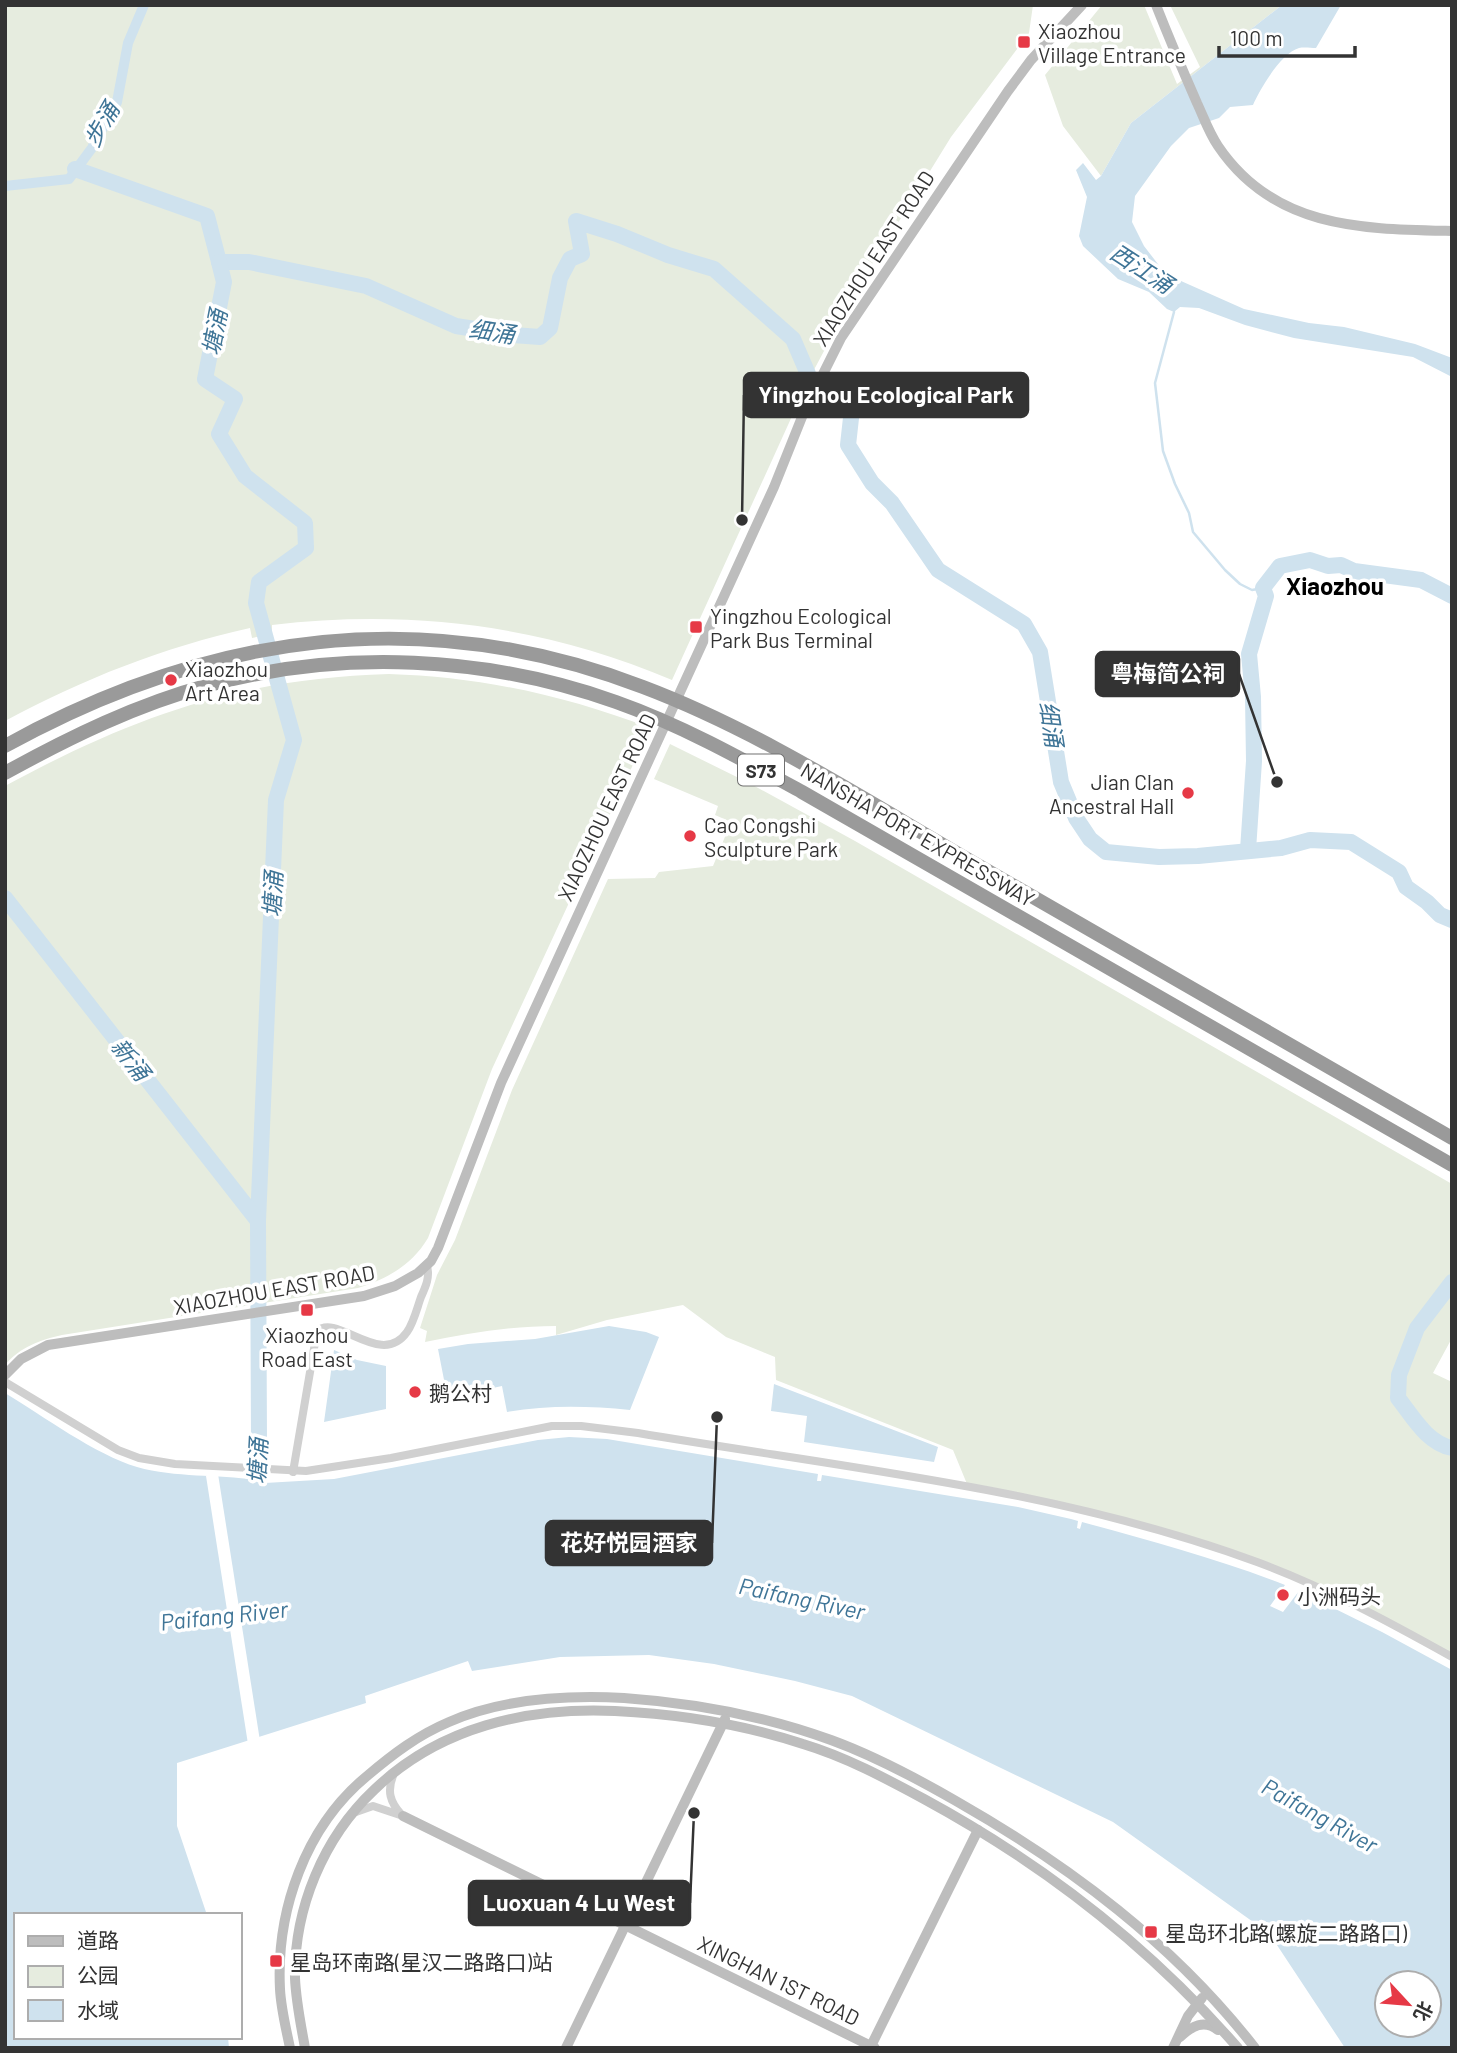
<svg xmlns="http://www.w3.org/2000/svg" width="1457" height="2053" viewBox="0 0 1457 2053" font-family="Barlow,'Noto Sans SC',sans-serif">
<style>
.green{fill:#e6ecdf}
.water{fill:#cfe2ee;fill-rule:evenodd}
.pier{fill:#fff}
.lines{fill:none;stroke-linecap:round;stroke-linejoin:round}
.stream{stroke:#cfe2ee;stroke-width:2.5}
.canal{stroke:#cfe2ee;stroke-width:10}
.river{stroke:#cfe2ee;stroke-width:16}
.street{stroke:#d0d0d0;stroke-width:8}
.secondary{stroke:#bdbdbd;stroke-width:10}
.highway-bridge{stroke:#9a9a9a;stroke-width:14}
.poi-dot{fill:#e63946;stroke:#fff;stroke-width:2.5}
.labels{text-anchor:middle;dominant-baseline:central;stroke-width:7;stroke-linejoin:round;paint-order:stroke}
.shield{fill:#fff;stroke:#707070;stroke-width:2}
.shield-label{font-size:19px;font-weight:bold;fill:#333}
.poi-label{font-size:21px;fill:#333;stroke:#fff;text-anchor:start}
.street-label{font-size:21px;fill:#333;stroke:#fff}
.water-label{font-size:23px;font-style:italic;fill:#3f7597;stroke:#fff}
.quarter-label{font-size:24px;font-weight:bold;fill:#000;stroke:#fff}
.leader{fill:none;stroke:#333;stroke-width:2.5}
.callout-dot{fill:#333;stroke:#fff;stroke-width:2.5}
.callout{fill:#333;stroke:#333;stroke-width:2.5}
.callout-label{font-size:23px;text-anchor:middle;font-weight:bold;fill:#fff}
</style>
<rect width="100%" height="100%" fill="#fff"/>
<g class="green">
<path d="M5 5H1033L1029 33 951 137 856 291 808 381 672 680C542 625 411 609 272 625V634L252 638 250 628C164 647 83 679 5 721Z"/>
<path d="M1102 5H1144L1177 84 1200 67 1170 5H1282L1131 123 1101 176 1063 126 1045 75Z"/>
<path d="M389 674C480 677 565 695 650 728L492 1069 428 1238C412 1265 387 1279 358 1288L62 1335C40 1340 20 1347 5 1365V786C136 715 239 679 389 674Z"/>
<path d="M670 744 749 783 855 841 1452 1184V1338L1433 1373 1452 1382V1654L1246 1555 967 1484 953 1450 776 1380 775 1357 726 1337 683 1305 607 1320 556 1335V1326C511 1326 469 1333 425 1342L427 1331 420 1328 437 1275 455 1240 512 1090 608 879 655 878 659 872 713 866 731 822 715 815 718 806 654 779Z"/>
</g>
<g class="water">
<path d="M1282 5H1341L1316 48C1311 48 1304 47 1299 48 1281 53 1260 89 1253 105L1230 107 1219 118 1189 128 1171 146 1135 196 1132 222 1144 246 1161 268 1181 281 1244 309 1309 323 1344 327 1415 344 1452 358V377L1413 357 1294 338 1245 325 1199 308 1180 307 1174 312 1167 309 1149 292 1118 279 1083 246 1079 236 1087 197 1076 170 1083 163 1096 180 1101 176 1131 123Z"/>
<path d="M609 1326 646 1332 659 1337 630 1410C588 1406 548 1405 507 1412L502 1386 474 1392 473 1386 446 1390 438 1349 468 1344 535 1339Z"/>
<path d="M334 1350 357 1360 386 1366V1409L324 1422Z"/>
<path d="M774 1384 938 1447 934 1462 804 1442 807 1416 771 1411Z"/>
<path d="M5 1393C43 1416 96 1455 137 1467 176 1478 217 1474 256 1480L262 1460V1478L265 1483 334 1479 538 1440 569 1437 607 1439 818 1474 817 1481H821L822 1475 1018 1507 1071 1519 1078 1521 1077 1528 1080 1529 1082 1522C1151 1541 1219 1559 1285 1585L1270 1606 1283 1612 1299 1591 1382 1632 1452 1670V2048H1345L1271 1936 1263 1929 1113 1822 852 1696 795 1681 714 1664 649 1655 560 1657 472 1671 468 1661 365 1696 366 1703 177 1763V1826L207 1915H16V2037H228L229 2048H5ZM1387 1983H1429V2025H1387Z"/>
</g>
<path class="pier" d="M218 1474 260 1741 248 1744 206 1476Z"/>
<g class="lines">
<path class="stream" d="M1174 312 1155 383 1163 451 1175 484 1189 513 1193 532 1225 570 1240 584 1252 590 1263 588"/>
<path class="canal" d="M5 186 69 179 92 148 117 102 128 43 144 5"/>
<g class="river">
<path d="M75 169 207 216 219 262H249L366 286 456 326 513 335 540 337 550 328 560 278 570 259 582 254 576 221 617 234 668 255 714 269 793 339 808 374"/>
<path d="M219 262 224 282 205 379 235 399 219 434 245 476 305 523 306 548 259 582 256 603 294 740 276 800 258 1221 259 1440 255 1499"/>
<path d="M820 388 852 409 848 445 872 483 892 503 938 570 1024 624 1040 652 1061 782 1076 818 1090 839 1106 852 1159 857 1198 856 1281 848 1310 840 1351 842 1399 872 1406 887 1427 902 1440 915 1452 920"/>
<path d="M1248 850 1254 761 1253 697 1249 654 1266 596 1263 588 1280 566 1310 560 1328 566 1341 565 1354 571 1421 580 1452 596"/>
<path d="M5 898 258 1221"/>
<path d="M1452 1282 1417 1328 1399 1375 1398 1398C1413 1417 1427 1443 1452 1448"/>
</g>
<g class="street">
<path d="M5 1382 118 1450 139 1458 175 1464 306 1471 391 1458 552 1426H581L638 1433C845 1468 1059 1489 1257 1562 1325 1587 1389 1622 1452 1657"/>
<path d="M293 1472 317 1331C338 1313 381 1369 407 1332 414 1322 417 1308 421 1297 426 1286 430 1277 427 1266"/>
<path d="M393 1776C387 1791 390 1802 401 1814"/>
<path d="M356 1812 373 1806 403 1816"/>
</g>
<g class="secondary">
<path d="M1156 5C1169 38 1183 71 1197 103 1204 118 1209 133 1218 146 1274 229 1362 229 1452 231"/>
<path d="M5 1375 21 1359 48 1345 364 1296 395 1286 418 1273 431 1261 438 1248 501 1083 774 487 804 412 841 338 1008 91 1031 60 1082 5"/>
<path d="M403 1816 875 2048"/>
<path d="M1180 2037C1192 2026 1204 2019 1218 2030"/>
<path d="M290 2048C286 2028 281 2009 280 1989 276 1911 305 1827 367 1776 393 1754 418 1735 449 1722 503 1698 566 1695 624 1698 695 1703 765 1716 831 1740 875 1756 916 1778 956 1801 1070 1866 1174 1944 1255 2048"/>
<path d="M305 2048C301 2025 296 2002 295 1978 294 1909 323 1838 374 1790 439 1727 527 1707 615 1711 679 1714 742 1724 803 1744 846 1757 885 1778 924 1799 1042 1863 1150 1947 1238 2048"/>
<path d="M566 2048 725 1719"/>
<path d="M870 2048 978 1830"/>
<path d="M1173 2048 1188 2016 1202 1998"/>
</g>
<g class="highway-bridge">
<path d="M5 746C209 633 421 602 643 687 762 732 871 804 981 867 1138 958 1295 1048 1452 1138"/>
<path d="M5 773C70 737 138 704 209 685 342 649 487 656 616 702 681 725 742 759 802 792L1452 1165"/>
</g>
</g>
<g class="poi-dot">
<rect x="1017" y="35" width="14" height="14" rx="3.5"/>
<rect x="689" y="620" width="14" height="14" rx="3.5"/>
<circle cx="171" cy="680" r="7"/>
<circle cx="1188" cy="793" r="7"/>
<circle cx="690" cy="836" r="7"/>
<rect x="300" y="1303" width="14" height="14" rx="3.5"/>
<circle cx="415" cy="1392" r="7"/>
<circle cx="1283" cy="1595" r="7"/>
<rect x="1144" y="1925" width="14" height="14" rx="3.5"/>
<rect x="269" y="1954" width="14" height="14" rx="3.5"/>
</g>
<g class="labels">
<rect class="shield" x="738" y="754.5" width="46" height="31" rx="5"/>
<g class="shield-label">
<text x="761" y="770">S73</text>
</g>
<g class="poi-label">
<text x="1038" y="30">Xiaozhou<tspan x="1038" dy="24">Village Entrance</tspan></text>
<text x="710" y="615">Yingzhou Ecological<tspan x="710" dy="24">Park Bus Terminal</tspan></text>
<text x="185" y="668">Xiaozhou<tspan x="185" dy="24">Art Area</tspan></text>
<text x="1174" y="781" text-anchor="end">Jian Clan<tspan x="1174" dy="24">Ancestral Hall</tspan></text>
<text x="704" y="824">Cao Congshi<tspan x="704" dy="24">Sculpture Park</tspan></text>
<text x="307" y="1334" text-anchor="middle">Xiaozhou<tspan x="307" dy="24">Road East</tspan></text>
<text x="429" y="1392">鹅公村</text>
<text x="1297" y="1595">小洲码头</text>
<text x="1165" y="1932">星岛环北路(螺旋二路路口)</text>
<text x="290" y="1961">星岛环南路(星汉二路路口)站</text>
</g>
<g class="street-label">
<text transform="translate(873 258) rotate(-57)">XIAOZHOU EAST ROAD</text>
<text transform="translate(606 807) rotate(-65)">XIAOZHOU EAST ROAD</text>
<text transform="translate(918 834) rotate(30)">NANSHA PORT EXPRESSWAY</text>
<text transform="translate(274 1289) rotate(-10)">XIAOZHOU EAST ROAD</text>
<text transform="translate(779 1980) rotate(26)">XINGHAN 1ST ROAD</text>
</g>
<g class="water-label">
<text transform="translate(101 124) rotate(-60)">步涌</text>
<text transform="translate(1142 268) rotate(33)">西江涌</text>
<text transform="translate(492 331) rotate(8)">细涌</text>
<text transform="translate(214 332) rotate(-79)">塘涌</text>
<text transform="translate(1052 724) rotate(81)">细涌</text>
<text transform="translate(272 894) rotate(-87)">塘涌</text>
<text transform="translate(131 1059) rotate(52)">新涌</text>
<text transform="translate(257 1461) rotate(-87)">塘涌</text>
<text transform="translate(802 1598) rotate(12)">Paifang River</text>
<text transform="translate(224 1615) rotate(-6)">Paifang River</text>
<text transform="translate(1320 1815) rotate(29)">Paifang River</text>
</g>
<g class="quarter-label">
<text x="1335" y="585">Xiaozhou</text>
</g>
</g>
<path class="leader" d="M742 520L744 395M1277 782L1239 674M717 1417L712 1543M694 1813L690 1903"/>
<g class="callout-dot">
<circle cx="742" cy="520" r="7"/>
<circle cx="1277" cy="782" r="7"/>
<circle cx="717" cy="1417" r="7"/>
<circle cx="694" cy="1813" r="7"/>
</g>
<g class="callout">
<rect x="744" y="373" width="284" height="44" rx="7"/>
<rect x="1096" y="652" width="143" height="44" rx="7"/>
<rect x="546" y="1521" width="166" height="44" rx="7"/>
<rect x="469" y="1881" width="221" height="44" rx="7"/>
</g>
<g class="callout-label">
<text x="886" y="403">Yingzhou Ecological Park</text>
<text x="1168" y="682">粤梅简公祠</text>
<text x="629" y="1551">花好悦园酒家</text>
<text x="579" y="1911">Luoxuan 4 Lu West</text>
</g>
<rect width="1457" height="2053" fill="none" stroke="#333333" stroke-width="14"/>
<rect x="14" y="1913" width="228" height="126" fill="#ffffff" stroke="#adadad" stroke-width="2"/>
<rect x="28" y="1936" width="35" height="10" fill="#bdbdbd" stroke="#adadad" stroke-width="2"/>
<text x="77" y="1948" font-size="21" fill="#333333">道路</text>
<rect x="28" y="1966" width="35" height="21" fill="#e6ecdf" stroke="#adadad" stroke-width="2"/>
<text x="77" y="1983" font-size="21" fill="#333333">公园</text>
<rect x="28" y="2000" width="35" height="21" fill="#cfe2ee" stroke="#adadad" stroke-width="2"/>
<text x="77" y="2018" font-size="21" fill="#333333">水域</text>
<g transform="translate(1408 2004) rotate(116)"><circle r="33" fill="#ffffff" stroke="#adadad" stroke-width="2"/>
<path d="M0-5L12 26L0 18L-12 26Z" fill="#e63946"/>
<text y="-10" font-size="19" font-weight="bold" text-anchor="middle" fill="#333333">北</text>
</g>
<path d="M1219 46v10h136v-10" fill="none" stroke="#333333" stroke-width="3.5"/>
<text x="1230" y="46" font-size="21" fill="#333333" stroke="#ffffff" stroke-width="5" paint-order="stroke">100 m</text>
</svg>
